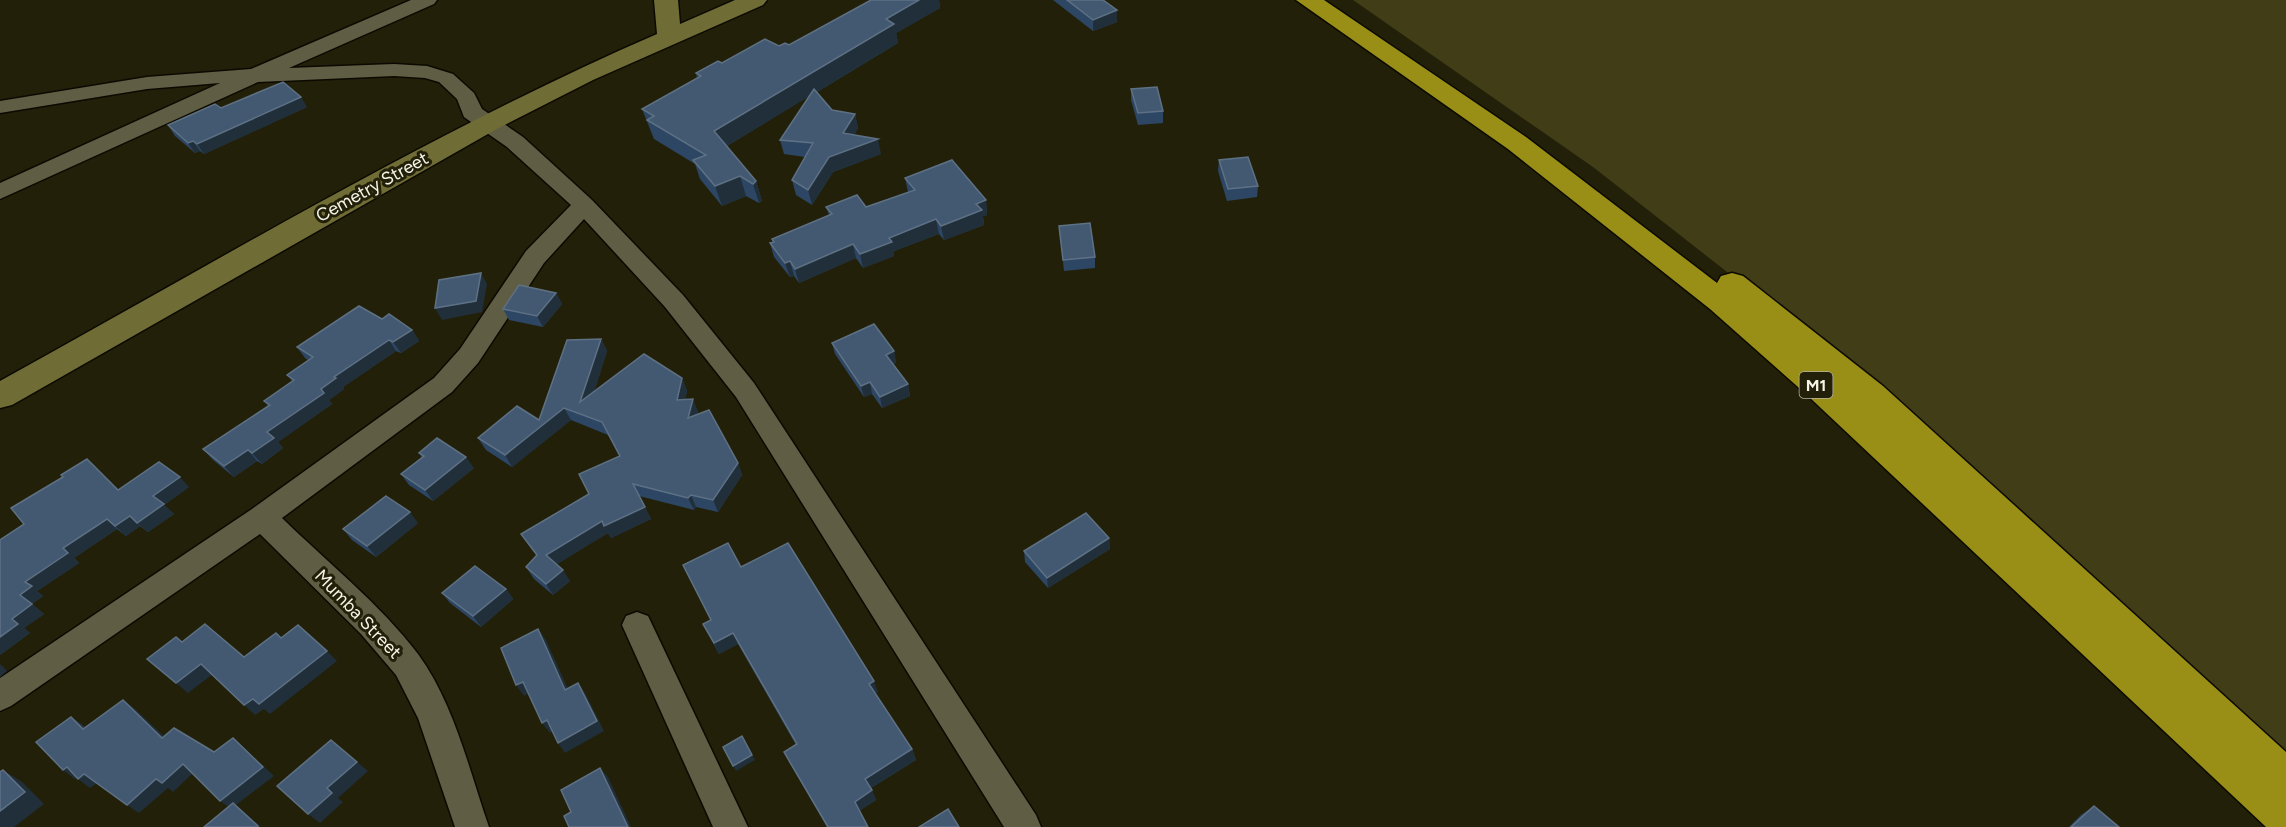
<svg xmlns="http://www.w3.org/2000/svg" width="2286" height="827" viewBox="0 0 2286 827" font-family="Figtree,sans-serif">
<style>
.green{fill:#403d17}
.lines{fill:none;stroke-linecap:round;stroke-linejoin:round}
.street-casing{stroke:#0c0a00;stroke-width:3}
.secondary-casing{stroke:#0c0a00;stroke-width:3}
.highway-casing{stroke:#0c0a00;stroke-width:3}
.street{fill:#5f5d44;fill-rule:evenodd}
.secondary{fill:#706c36;fill-rule:evenodd}
.highway{fill:#998f17;fill-rule:evenodd}
.wall{fill:#2d4664}
.shaded-wall{fill:#202f3a}
.building{fill:#435972;stroke:#5e7184;stroke-width:1.5}
.labels{text-anchor:middle;dominant-baseline:central;stroke-width:6;stroke-linejoin:round;paint-order:stroke}
.shield{fill:#222009;stroke:#b6b4a4;stroke-width:1.5}
.shield-label{font-size:16px;font-weight:bold;fill:#f5f4e6}
.street-label{font-size:18px;fill:#f5f4e6;stroke:#222009}
</style>
<rect width="100%" height="100%" fill="#222009"/>
<path class="green" d="M1353 0H2286V762L1860 376 1593 167Z"/>
<g class="lines">
<defs>
<g id="street">
<path d="M411 0H437L434 4 289 68 394 64 427 66 453 74 474 93 482 109 523 137 592 200 683 295 754 383 1036 815 1041 827H1004L736 397 665 307 584 219 544 263 478 363 452 392 282 518C327 562 380 604 418 654 454 703 469 770 489 827H455L418 718 396 675 361 634 260 534 11 706 0 711V678L252 509 434 378 460 349 526 251 571 205 507 147 464 117 457 99 439 82 425 78 394 76 258 82 0 199V183L220 83 147 89 0 113V101L147 77 251 69Z"/>
<path d="M637 612 648 616 748 827H713L622 625 626 616Z"/>
</g>
<path id="secondary" d="M654 0H678L680 24 735 0H767L763 5 593 80 495 130 12 405 0 408V381C216 262 431 132 657 34Z"/>
<path id="highway" d="M1296 0H1324L1526 137 1717 283 1721 276 1732 273 1743 276 1883 386 2286 752V827H2266L1807 395 1710 309 1508 149Z"/>
</defs>
<use href="#street" class="street-casing"/>
<use href="#secondary" class="secondary-casing"/>
<use href="#highway" class="highway-casing"/>
<use href="#street" class="street"/>
<use href="#secondary" class="secondary"/>
<use href="#highway" class="highway"/>
</g>
<g class="wall">
<path d="M871 0H939L940 8 896 33 898 43 817 92 832 110 855 114 858 128 854 135 881 154 833 172 812 205 796 195 792 180 805 157 784 154 780 140 809 96 727 146 756 181 762 201 759 203 746 196 722 206 700 179 695 164 654 139 642 109 697 78 696 73 722 63 779 46 789 45Z"/>
<path d="M1053 0H1103L1117 10V22L1093 31Z"/>
<path d="M1131 89 1163 111V123L1138 125 1131 100Z"/>
<path d="M307 107 204 154 200 151 195 153 175 136 168 125 221 108Z"/>
<path d="M1219 160 1258 186 1257 197 1227 201 1218 171Z"/>
<path d="M905 178 986 200 987 215 983 216 984 225 944 240 939 234 894 251V256L863 268 856 258 799 283 794 276 790 277 774 257 770 243 773 242 772 239 829 215 826 207H866L908 192Z"/>
<path d="M1059 226 1095 257V268L1064 271Z"/>
<path d="M556 293 562 304 543 327 509 320 503 309Z"/>
<path d="M382 319 412 330 419 341 401 353 396 351 343 387 344 389 329 400 332 404 278 442 283 448 262 464 257 461 234 477 213 460 203 449 268 406 264 401 292 381 287 375 308 360 305 358 297 347Z"/>
<path d="M601 339 607 351 594 392 682 378 687 391 685 400 698 411 697 415 738 463 742 475 718 512 696 507 694 510 639 496 651 519 611 538 608 533 556 564 570 581 553 595 534 579 526 567 537 556 521 534 589 494 619 456 608 435 571 420 512 467 486 450 478 438 539 420Z"/>
<path d="M832 343 894 351 896 363 893 364 908 384 910 396 882 408 872 394 864 397 835 354Z"/>
<path d="M419 453 474 468 433 501 409 485 401 474 422 458Z"/>
<path d="M189 487 164 505 174 514 148 532 140 526 126 536 117 529 74 558 79 563 37 591 43 596 32 604 44 614 24 628 30 633 0 655V540L118 490Z"/>
<path d="M418 523 376 557 352 540 343 529Z"/>
<path d="M1109 538 1110 549 1048 588 1025 562 1024 551Z"/>
<path d="M741 567 878 692 875 693 912 749 916 760 871 788 876 800 859 811 868 827H827L789 762 784 752 796 745 738 644 719 654 703 624 711 620Z"/>
<path d="M506 589 513 599 481 627 450 603 442 593Z"/>
<path d="M2094 806 2119 827H2069L2081 815Z"/>
</g>
<g class="shaded-wall">
<path d="M919 0H939L940 8 896 33 898 43 720 150 714 131 886 19Z"/>
<path d="M1117 10V22L1093 31V20Z"/>
<path d="M301 97 307 107 204 154 197 144Z"/>
<path d="M855 114 858 128 846 148 843 133Z"/>
<path d="M878 139 881 154 833 172 812 205 808 190 829 157Z"/>
<path d="M193 141 200 151 195 153 188 143Z"/>
<path d="M740 176 746 196 722 206 715 186Z"/>
<path d="M756 181 762 201 759 203 753 184Z"/>
<path d="M986 200 987 215 983 216 984 225 944 240 941 226 976 204Z"/>
<path d="M936 219 939 234 894 251V256L863 268 860 254 889 238Z"/>
<path d="M853 244 856 258 799 283 795 269Z"/>
<path d="M790 261 794 276 790 277 785 263Z"/>
<path d="M481 273 487 284 482 312 442 320 435 308Z"/>
<path d="M556 293 562 304 543 327 537 316Z"/>
<path d="M412 330 419 341 401 353 393 342Z"/>
<path d="M601 339 607 351 587 415 580 402Z"/>
<path d="M389 340 396 351 343 387 344 389 329 400 332 404 278 442 283 448 262 464 252 453 267 432 334 377Z"/>
<path d="M894 351 896 363 889 366 886 355Z"/>
<path d="M682 378 687 391 683 412 677 400Z"/>
<path d="M870 382 872 394 864 397 861 386Z"/>
<path d="M908 384 910 396 882 408 880 397Z"/>
<path d="M693 399 698 411 694 430 688 418Z"/>
<path d="M564 408 571 420 512 467 505 455Z"/>
<path d="M248 450 257 461 234 477 224 466Z"/>
<path d="M466 457 474 468 433 501 425 490Z"/>
<path d="M738 463 742 475 718 512 713 500Z"/>
<path d="M180 477 189 487 164 505 174 514 148 532 137 523 153 496Z"/>
<path d="M691 495 696 507 694 510 688 498Z"/>
<path d="M645 507 651 519 611 538 608 533 553 567 546 555 602 521Z"/>
<path d="M410 512 418 523 376 557 367 546Z"/>
<path d="M130 516 140 526 126 536 115 526Z"/>
<path d="M107 519 117 529 74 558 79 563 37 591 43 596 32 604 44 614 24 628 30 633 0 655V637L12 619 25 582 63 548Z"/>
<path d="M1109 538 1110 549 1048 588 1047 578Z"/>
<path d="M563 570 570 581 553 595 546 584Z"/>
<path d="M506 589 513 599 481 627 473 616Z"/>
<path d="M538 629 546 640 573 700 565 690Z"/>
<path d="M733 633 738 644 719 654 714 643Z"/>
<path d="M327 651 337 661 270 714 264 709 255 715 244 705 253 699Z"/>
<path d="M0 664 7 671 0 677Z"/>
<path d="M201 664 213 674 188 693 176 683Z"/>
<path d="M874 681 878 692 873 695 869 684Z"/>
<path d="M523 682 530 692 524 696 516 685Z"/>
<path d="M578 683 585 693 604 731 565 753 558 743Z"/>
<path d="M123 700 134 708 174 746 162 738Z"/>
<path d="M71 717 83 725 95 737 83 729Z"/>
<path d="M547 720 555 730 550 733 542 723Z"/>
<path d="M233 738 274 776 236 805 261 827H257L220 801Z"/>
<path d="M912 749 916 760 869 789 865 779Z"/>
<path d="M752 755 755 760 736 771 733 766Z"/>
<path d="M357 762 368 771 338 798 343 802 320 823 308 814 327 788Z"/>
<path d="M183 764 194 772 173 792 168 788 139 813 127 805 156 779Z"/>
<path d="M67 767 80 776 75 779 63 770Z"/>
<path d="M600 768 608 777 631 827H628Z"/>
<path d="M3 770 22 782 44 804 14 827H0V811Z"/>
<path d="M84 774 97 783 90 788 78 779Z"/>
<path d="M872 790 876 800 859 811 855 802Z"/>
</g>
<g class="building">
<path d="M871 0H919L886 19 894 24 714 131 756 181 753 184 740 176 715 186 693 160 706 155 647 120 654 116 642 109 701 76 696 73 718 61 722 63 765 39 779 46 785 43 789 45Z"/>
<path d="M1067 0H1103L1117 10 1093 20Z"/>
<path d="M283 82 301 97 197 144 193 141 188 143 168 125 215 104 221 108Z"/>
<path d="M1157 87 1163 111 1138 113 1131 89Z"/>
<path d="M814 89 832 110 855 114 843 133 878 139 829 157 808 190 792 180 813 143 780 140Z"/>
<path d="M1248 157 1258 186 1228 189 1219 160Z"/>
<path d="M952 160 986 200 976 204 982 210 941 226 936 219 889 238 892 242 860 254 853 244 795 269 790 261 785 263 770 243 774 242 772 239 832 214 826 207 857 195 866 207 915 190 905 178Z"/>
<path d="M1090 223 1095 257 1063 260 1059 226Z"/>
<path d="M481 273 476 301 435 308 439 280Z"/>
<path d="M519 285 556 293 537 316 503 309Z"/>
<path d="M359 306 382 319 389 314 412 330 393 342 389 340 334 377 336 378 321 389 324 393 267 432 274 438 252 453 248 450 224 466 203 449 270 405 264 401 294 380 287 375 313 357 297 347Z"/>
<path d="M874 324 894 351 886 355 908 384 880 397 870 382 861 386 832 343Z"/>
<path d="M601 339 580 402 644 354 682 378 677 400 693 399 688 418 709 410 738 463 713 500 691 495 688 498 633 484 645 507 604 526 602 521 546 555 563 570 546 584 526 567 537 555 521 534 589 494 579 474 620 456 602 422 564 408 505 455 478 438 517 406 539 420 567 340Z"/>
<path d="M437 438 466 457 425 490 401 474 424 456 419 453Z"/>
<path d="M87 459 118 490 159 462 180 477 153 496 164 504 137 523 130 516 115 526 107 519 63 548 68 553 25 582 32 586 20 595 32 604 12 619 18 624 0 637V540L24 524 11 508 63 477 61 475Z"/>
<path d="M386 496 410 512 367 546 343 529Z"/>
<path d="M1086 513 1109 538 1047 578 1024 551Z"/>
<path d="M728 543 741 567 788 543 874 681 869 684 912 749 865 779 872 790 855 802 868 827H828L784 752 797 744 733 633 714 643 703 624 711 620 683 565Z"/>
<path d="M475 566 506 589 473 616 442 593Z"/>
<path d="M205 624 244 657 276 633 281 638 298 625 327 651 259 704 253 699 244 705 201 664 176 683 147 659 176 637 182 642Z"/>
<path d="M538 629 565 690 578 683 597 721 558 743 547 720 542 723 523 682 516 685 501 648Z"/>
<path d="M123 700 162 738 174 728 214 752 233 738 263 767 220 801 183 764 162 783 156 779 127 805 84 774 78 779 67 767 63 770 36 742 71 717 83 729Z"/>
<path d="M742 736 752 755 733 766 723 747Z"/>
<path d="M331 740 357 762 327 788 332 793 308 814 277 786Z"/>
<path d="M600 768 628 827H569L564 816 571 812 561 790Z"/>
<path d="M3 770 25 792 0 811V772Z"/>
<path d="M233 803 258 826 257 827H204Z"/>
<path d="M2094 806 2119 827H2071Z"/>
<path d="M948 809 959 827H919Z"/>
</g>
<g class="labels">
<rect class="shield" x="1799.5" y="372" width="33" height="26" rx="4.5"/>
<g class="shield-label">
<text x="1816" y="385">M1</text>
</g>
<g class="street-label">
<text transform="translate(372 187) rotate(-29)">Cemetry Street</text>
<text transform="translate(358 614) rotate(46)">Mumba Street</text>
</g>
</g>
</svg>
